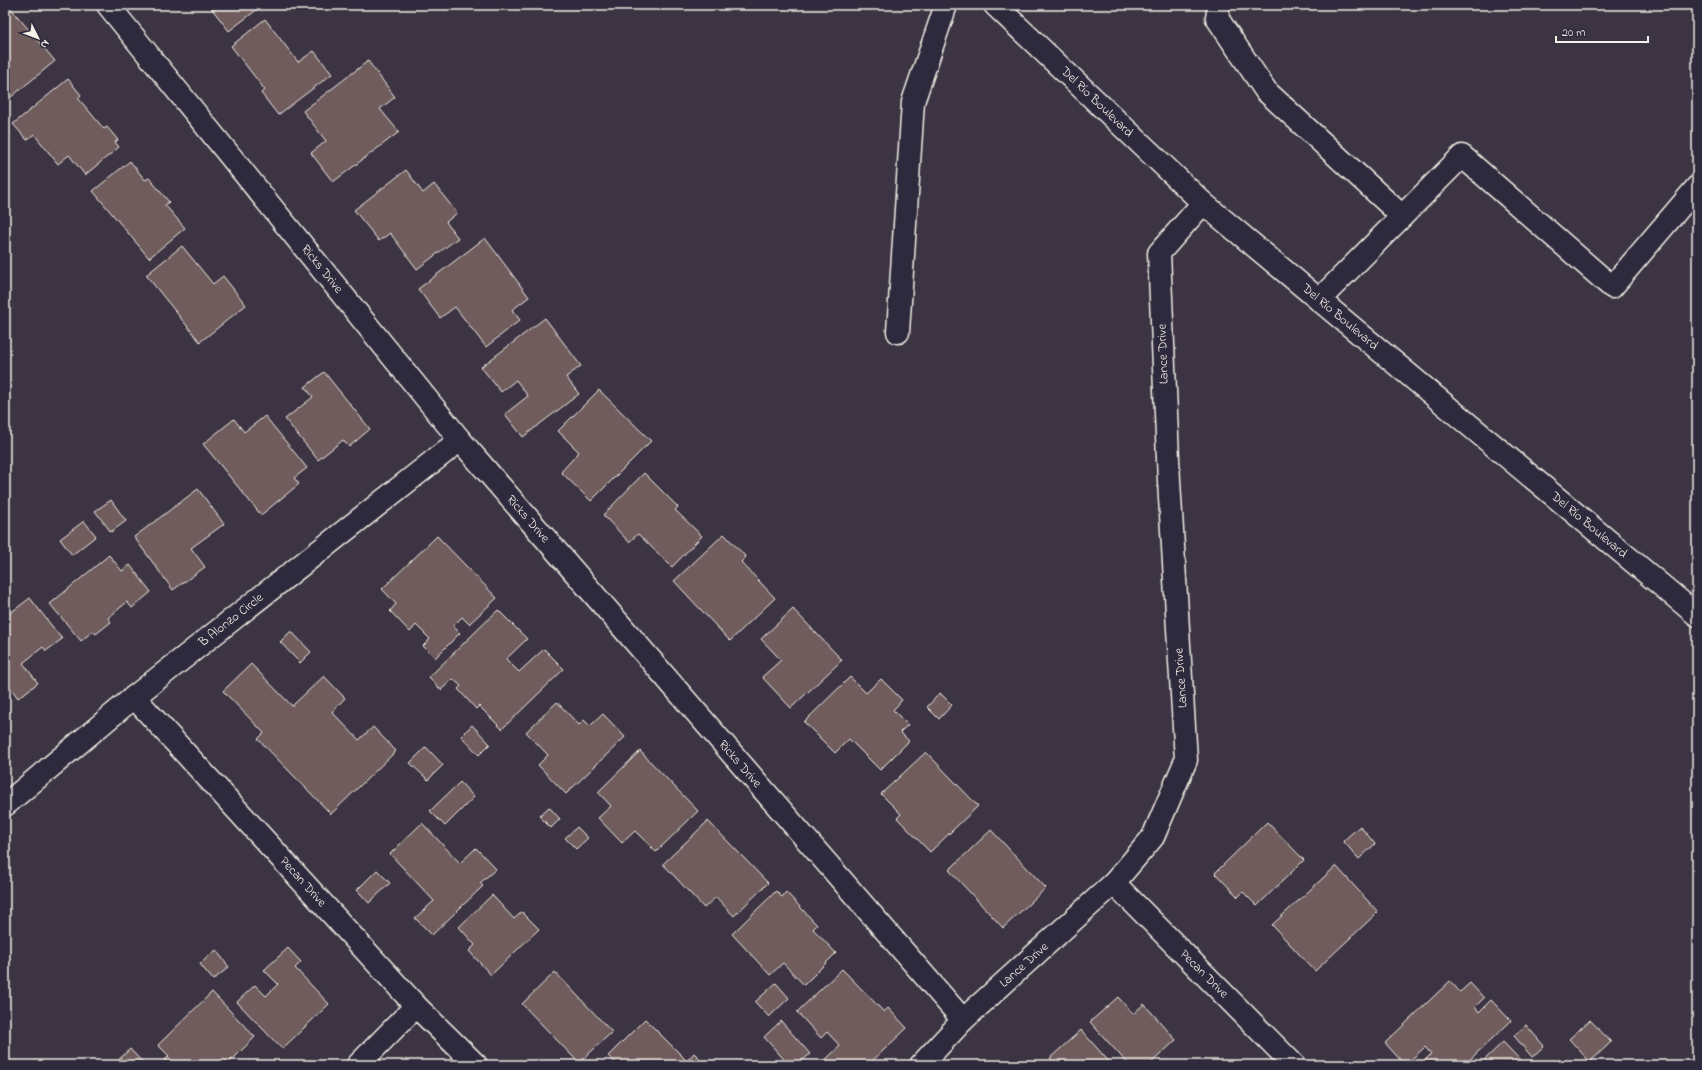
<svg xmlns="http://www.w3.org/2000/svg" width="1702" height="1070" viewBox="0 0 1702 1070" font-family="'Indie Flower',sans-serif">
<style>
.building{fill:#6f5c5d;stroke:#f4f1e8}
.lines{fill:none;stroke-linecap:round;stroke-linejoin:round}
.minor-casing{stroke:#f4f1e8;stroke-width:25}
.major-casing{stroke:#f4f1e8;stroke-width:25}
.minor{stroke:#2f2a3d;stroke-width:22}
.major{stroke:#2f2a3d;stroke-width:22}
.labels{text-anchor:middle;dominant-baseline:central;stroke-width:3;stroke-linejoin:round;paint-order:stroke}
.street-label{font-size:13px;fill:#f4f1e8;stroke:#2f2a3d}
</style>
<rect width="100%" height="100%" fill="#3c3443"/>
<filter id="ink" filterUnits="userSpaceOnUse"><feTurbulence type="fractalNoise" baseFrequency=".025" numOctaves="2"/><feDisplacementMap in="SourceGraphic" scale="8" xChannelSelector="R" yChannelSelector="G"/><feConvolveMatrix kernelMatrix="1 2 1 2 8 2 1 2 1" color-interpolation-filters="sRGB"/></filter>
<g filter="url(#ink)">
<g class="building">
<path d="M5 5H8L55 61 5 102Z"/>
<path d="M209 5H263L229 31Z"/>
<path d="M265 19 298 62 314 51 332 74 278 115 261 93 265 90 231 46Z"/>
<path d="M368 61 395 97 380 109 399 132 333 182 311 153 326 141 303 111Z"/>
<path d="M68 79 81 95 78 98 104 129 107 127 118 140 115 142 119 147 85 175 69 155 58 164 34 134 27 140 13 124Z"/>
<path d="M130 161 145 180 149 178 169 202 165 205 185 228 149 258 93 191Z"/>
<path d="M406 170 423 193 434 184 457 213 446 222 458 238 417 269 390 233 379 241 354 210Z"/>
<path d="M485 238 529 297 512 310 520 320 486 347 455 307 440 318 418 289Z"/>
<path d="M182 246 213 284 223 276 246 305 200 342 146 275Z"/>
<path d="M545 318 581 366 566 377 579 394 523 437 505 414 528 396 516 380 501 392 481 367Z"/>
<path d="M324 372 370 429 349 447 343 440 318 460 285 419 313 397 305 387Z"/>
<path d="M599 390 651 441 591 501 561 472 579 452 558 431Z"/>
<path d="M265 416 307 468 294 478 299 484 261 515 203 444 234 419 244 432Z"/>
<path d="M644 473 678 507 675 510 702 536 672 567 638 534 629 542 603 515Z"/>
<path d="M198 489 224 524 191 548 205 567 173 590 134 537Z"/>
<path d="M111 500 126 521 111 532 95 511Z"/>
<path d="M84 521 96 536 72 555 60 539Z"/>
<path d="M724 534 746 557 741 562 775 598 730 641 674 581Z"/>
<path d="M437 536 497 598 469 624 462 617 453 626 460 633 435 658 423 646 430 639 416 625 410 632 390 611 396 604 382 589Z"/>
<path d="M109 555 122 571 130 565 151 592 132 608 127 602 108 618 111 622 96 634 93 631 81 641 50 604Z"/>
<path d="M30 598 62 639 46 651 43 647 23 663 38 683 18 698 5 680V617Z"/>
<path d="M793 609 842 660 791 708 762 677 781 660 761 639Z"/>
<path d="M498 610 527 639 506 659 519 672 544 649 564 669 502 729 479 706 476 709 458 689 461 686 453 679 441 690 429 677Z"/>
<path d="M291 631 311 652 300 663 280 642Z"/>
<path d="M251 664 292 706 324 676 345 698 332 712 359 740 373 727 396 751 331 814 258 739 264 733 223 691Z"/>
<path d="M850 677 866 693 881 679 902 700 893 710 908 725 900 732 909 741 880 770 849 739 835 753 804 722Z"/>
<path d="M940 693 952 705 939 719 927 707Z"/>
<path d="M557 702 579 725 584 720 590 726 603 714 625 737 566 794 538 765 548 755 526 732Z"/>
<path d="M472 725 490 744 479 755 461 736Z"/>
<path d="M426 747 443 765 428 780 410 763Z"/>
<path d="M640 751 698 811 656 852 635 831 622 843 598 818 611 806 598 792Z"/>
<path d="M926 752 978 806 930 852 897 818 901 814 881 794Z"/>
<path d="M460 782 474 797 445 826 430 811Z"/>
<path d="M549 807 560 819 551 828 539 816Z"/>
<path d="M708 821 768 883 734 916 716 897 704 908 663 864Z"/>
<path d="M1267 822 1304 860 1257 906 1243 892 1238 897 1215 873Z"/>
<path d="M422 823 460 863 476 848 496 869 480 883 483 886 432 935 415 918 434 901 390 854Z"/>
<path d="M1360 826 1375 844 1359 859 1343 841Z"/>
<path d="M577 827 588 838 576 849 565 838Z"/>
<path d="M991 830 1046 888 1003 928 949 870Z"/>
<path d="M1336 866 1378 912 1315 971 1272 925Z"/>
<path d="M377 870 390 883 369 903 357 890Z"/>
<path d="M776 891 782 897 786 892 817 925 813 929 836 953 804 985 783 963 770 975 732 934Z"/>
<path d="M492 895 514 919 522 912 539 929 491 975 469 951 475 945 459 927Z"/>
<path d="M288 948 301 962 295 968 329 1004 282 1049 237 1002 255 985 266 996 278 984 264 970Z"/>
<path d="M216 950 229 967 213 980 200 964Z"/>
<path d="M842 969 884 1012 888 1008 907 1028 868 1065H824L822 1063 840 1046 827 1032 821 1038 797 1012Z"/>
<path d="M555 972 612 1032 579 1063 522 1004Z"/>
<path d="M1450 981 1460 992 1470 983 1484 998 1475 1007 1479 1012 1491 1000 1511 1021 1464 1065H1425L1423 1062 1431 1054 1425 1047 1405 1065 1385 1043Z"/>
<path d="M776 983 789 998 769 1017 755 1002Z"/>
<path d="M212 992 255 1037 227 1065H160L169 1056 158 1045Z"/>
<path d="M1118 997 1133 1014 1144 1004 1176 1040 1149 1065H1129L1090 1022Z"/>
<path d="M645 1019 687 1061 694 1053 706 1065H613L616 1063 608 1056Z"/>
<path d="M1590 1020 1611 1042 1590 1062 1569 1039Z"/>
<path d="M781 1021 810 1054 797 1065H789L764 1037Z"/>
<path d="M1526 1025 1544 1046 1532 1057 1514 1036Z"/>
<path d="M1081 1030 1112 1065H1056L1050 1058Z"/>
<path d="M1503 1042 1525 1065H1479Z"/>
<path d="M130 1049 145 1065H113Z"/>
</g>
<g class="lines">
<defs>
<g id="minor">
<path d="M108 5 460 440 963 1020"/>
<path d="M1219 5 1217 18 1266 91 1402 216"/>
<path d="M1319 300 1462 156 1612 287 1697 187"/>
<path d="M898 332 913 102 946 5"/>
<path d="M134 697 416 1006 476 1065"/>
<path d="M5 805 134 697 460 440"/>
<path d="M1114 883 1294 1065"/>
<path d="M358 1065 416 1006"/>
<path d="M921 1065 963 1020 1114 883 1153 837 1186 760 1169 481 1159 253 1203 203"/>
</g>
<path id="major" d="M995 5 1203 203 1697 615"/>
</defs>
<use href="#minor" class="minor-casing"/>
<use href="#major" class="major-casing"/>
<use href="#minor" class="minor"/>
<use href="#major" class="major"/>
</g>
</g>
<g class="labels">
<g class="street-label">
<text transform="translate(1097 102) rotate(44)">Del Río Boulevard</text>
<text transform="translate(322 269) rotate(51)">Ricks Drive</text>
<text transform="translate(1340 317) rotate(40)">Del Río Boulevard</text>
<text transform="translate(1163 354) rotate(-92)">Lance Drive</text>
<text transform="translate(528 519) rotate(49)">Ricks Drive</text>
<text transform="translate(1589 525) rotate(40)">Del Río Boulevard</text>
<text transform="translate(231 620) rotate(-38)">B Alonzo Circle</text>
<text transform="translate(1181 678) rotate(-94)">Lance Drive</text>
<text transform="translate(740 764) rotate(49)">Ricks Drive</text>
<text transform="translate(303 882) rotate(48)">Pecan Drive</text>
<text transform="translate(1024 965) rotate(-42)">Lance Drive</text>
<text transform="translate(1204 974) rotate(45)">Pecan Drive</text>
</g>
</g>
<rect width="1702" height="1070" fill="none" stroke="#2f2a3d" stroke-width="20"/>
<rect x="10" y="10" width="1682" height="1050" fill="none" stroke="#f4f1e8" stroke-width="1.5" filter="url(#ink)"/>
<g transform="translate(38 38) rotate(132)" stroke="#2f2a3d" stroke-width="3" paint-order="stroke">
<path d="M0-3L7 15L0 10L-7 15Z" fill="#f4f1e8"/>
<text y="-6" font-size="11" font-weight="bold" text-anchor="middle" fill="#f4f1e8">N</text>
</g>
<path d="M1556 36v6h92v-6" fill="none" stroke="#f4f1e8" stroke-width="2"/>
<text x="1562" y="36" font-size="12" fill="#f4f1e8" stroke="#2f2a3d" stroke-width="3" paint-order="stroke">20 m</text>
</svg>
